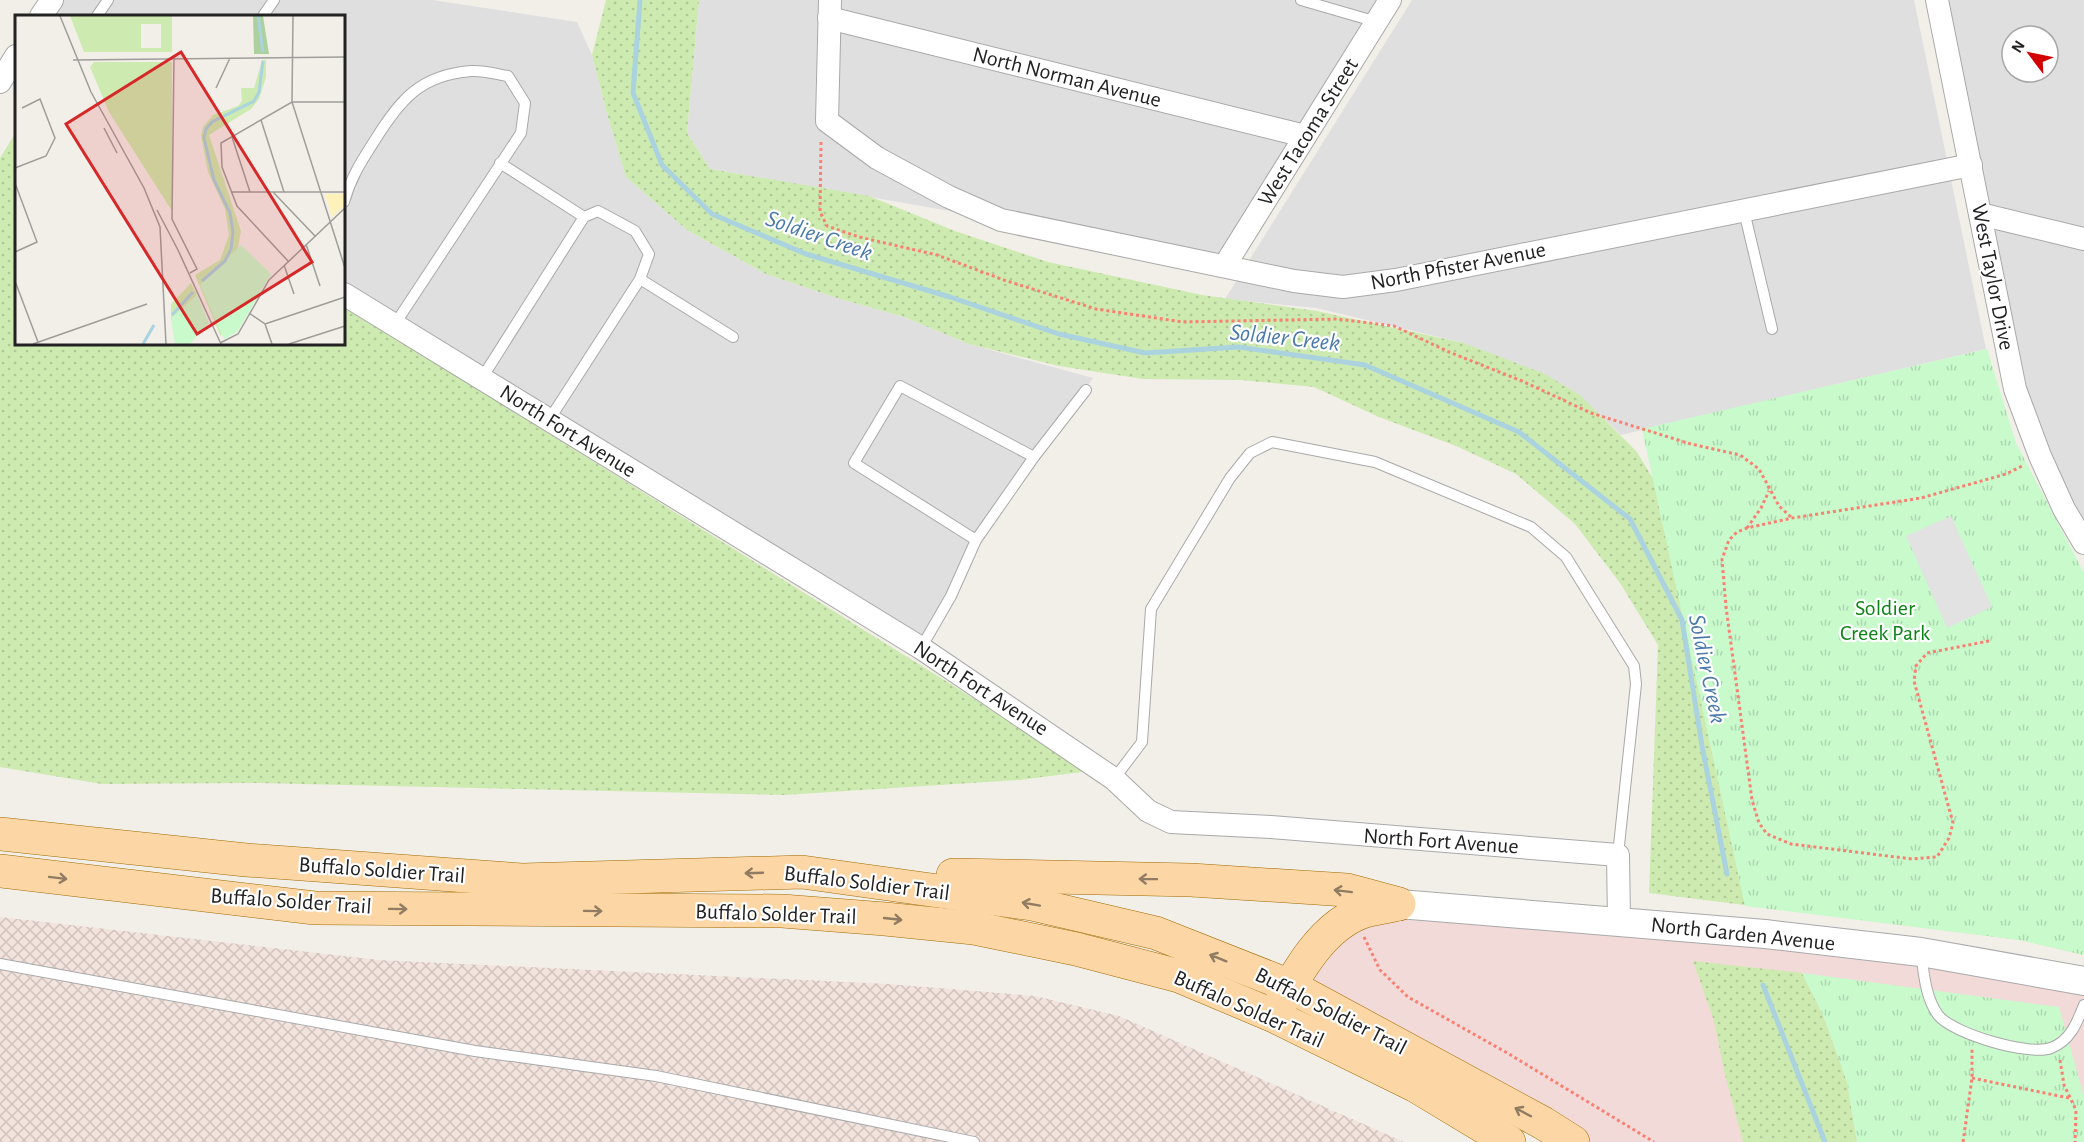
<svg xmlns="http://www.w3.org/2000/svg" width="2084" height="1142" viewBox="0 0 2084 1142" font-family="'Alegreya Sans',sans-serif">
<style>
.residential{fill:#e0dfdf;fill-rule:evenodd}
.commercial{fill:#f2dad9}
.military{fill:url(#military-cross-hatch)}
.grass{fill:url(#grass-dots)}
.park{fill:url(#park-tufts)}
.parking{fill:#e2e2e2}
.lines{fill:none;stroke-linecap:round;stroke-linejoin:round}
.stream{stroke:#aad3df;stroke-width:5}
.service-casing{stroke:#a9a9a9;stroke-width:12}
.minor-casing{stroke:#a9a9a9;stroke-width:24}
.tertiary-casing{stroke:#a9a9a9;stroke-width:30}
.primary-casing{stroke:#a06b00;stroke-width:34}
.path{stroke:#fa8072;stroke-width:3;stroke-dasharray:3 3;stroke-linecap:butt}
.service{stroke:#fff;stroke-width:10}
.minor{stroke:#fff;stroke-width:22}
.tertiary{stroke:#fff;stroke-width:28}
.primary{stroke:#fcd6a4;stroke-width:33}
.oneway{stroke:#8f7c63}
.labels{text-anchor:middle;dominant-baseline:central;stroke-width:4.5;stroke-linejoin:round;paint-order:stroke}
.street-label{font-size:22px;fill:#222;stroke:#fff}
.park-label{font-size:22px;fill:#0c8416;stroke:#fff}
.water-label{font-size:24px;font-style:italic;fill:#4a7aab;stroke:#fff}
.inset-river{fill:none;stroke:#aad3df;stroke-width:3}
.inset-road{fill:none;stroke:#9f9d99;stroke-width:1.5}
.view{fill:#d62828;fill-opacity:0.15;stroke:#d62828;stroke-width:3}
.inset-edge{fill:none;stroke:#222;stroke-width:3}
</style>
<defs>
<pattern id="military-cross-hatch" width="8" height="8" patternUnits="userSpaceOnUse" patternTransform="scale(1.5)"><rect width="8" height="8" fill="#f3e3dd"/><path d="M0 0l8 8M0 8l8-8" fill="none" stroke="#d0c2bd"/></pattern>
<pattern id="grass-dots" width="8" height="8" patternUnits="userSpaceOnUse" patternTransform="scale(1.5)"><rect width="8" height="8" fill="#cdebb0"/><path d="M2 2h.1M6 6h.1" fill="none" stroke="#b0c997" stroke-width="1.8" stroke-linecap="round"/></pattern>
<pattern id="park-tufts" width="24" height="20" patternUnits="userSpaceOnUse" patternTransform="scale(1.5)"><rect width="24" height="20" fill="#c8facc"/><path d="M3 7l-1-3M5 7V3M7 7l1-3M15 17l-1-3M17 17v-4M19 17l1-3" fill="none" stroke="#acd6af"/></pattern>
</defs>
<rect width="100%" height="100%" fill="#f2efe9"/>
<g class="residential">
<path d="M52 0H432L577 22 592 55 607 114 626 177 687 230 766 274 837 298 904 317 969 344 1093 378 976 540 921 648 344 288V16H41Z"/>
<path d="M699 0H1390L1225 265 1001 220 710 169 687 133Z"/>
<path d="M1412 0H1914L1986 349 1621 435 1578 394 1543 375 1464 343 1316 308 1225 299Z"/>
<path d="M1937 0H2084V543L2040 457ZM2012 36H2048V72H2012Z"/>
</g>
<path class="commercial" d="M1399 904 2084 981V1142H1543L1290 986 1305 963Z"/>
<path class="military" d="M0 917 379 960 888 984 1035 996 1119 1016 1404 1142H0Z"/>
<g class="grass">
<path d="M606 0H699L687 133 710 169 869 196 955 231 1048 262 1202 295 1317 311 1464 343 1545 374 1580 395 1637 452 1688 537 2084 955 2020 940 1649 893 1658 645 1620 583 1575 524 1516 474 1456 446 1379 417 1314 387 1241 380 1143 379 1059 366 969 344 904 317 837 298 766 274 687 230 626 177 607 114 592 55Z"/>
<path d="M16 132V344H344V306L1090 771 1019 780 784 795 258 783 102 784 0 767V158Z"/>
<path d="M1693 961 1802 973 1823 1015 1847 1082 1857 1142H1743L1725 1075 1714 1021Z"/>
</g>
<g class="park">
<path d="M1987 349 2016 443 2084 573V955L2020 940 1745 906 1642 429Z"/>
<path d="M1802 973 2059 1007 2084 1097V1142H1857L1847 1082 1823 1015Z"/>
</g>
<path class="parking" d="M1951 516 1992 607 1947 628 1906 536Z"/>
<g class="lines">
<g class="stream">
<path d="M640 0 633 93 662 165 712 214 806 254 950 297 1059 334 1145 353 1238 347 1365 365 1519 432 1630 519 1682 620 1702 746 1727 874"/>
<path d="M1763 985 1825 1142"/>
</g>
<defs>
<g id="service">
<path d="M1301 0 1377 22"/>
<path d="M97 16 108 0"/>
<path d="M263 16 274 0"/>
<path d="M500 163 584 217 598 211 635 231 649 254 640 279 549 420"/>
<path d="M344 202C351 177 361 162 375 140 400 100 420 75 471 71 483 70 496 74 508 76L525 103 521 133 395 324"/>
<path d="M1744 211 1772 329"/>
<path d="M640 279 733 337"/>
<path d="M482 378 584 217"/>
<path d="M976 540 854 463 900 386 1034 457"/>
<path d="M921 648 951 596 976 540 1034 457 1086 390"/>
<path d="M1114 779 1142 742 1151 609 1230 478 1250 453 1272 442 1375 462 1531 527 1566 557 1634 666 1636 684 1618 855"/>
<path d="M1921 953C1924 973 1925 997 1938 1015 1953 1034 2029 1056 2051 1048 2070 1041 2077 1023 2084 1005"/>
<path d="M0 964 475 1051 656 1076 974 1142"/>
</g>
<g id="minor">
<path d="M830 0 827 121 877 158 949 197 1001 220 1294 281 1343 287 1396 280 1971 165"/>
<path d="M1937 0 2015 389 2040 456 2064 509 2084 543"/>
<path d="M41 16 52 0"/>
<path d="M829 18 1305 136"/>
<path d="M0 82 16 56"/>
<path d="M1980 214 2084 239"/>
<path d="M1225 265 1390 0"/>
<path d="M344 294 921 648 1114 779 1148 811 1171 822 1271 827 1618 855 1619 922"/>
</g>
<path id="tertiary" d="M1399 904 1765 934 1921 952 2084 981"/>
<g id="primary">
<path d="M0 834 246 860 522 880 802 872 1032 904 1156 933 1290 986 1543 1123 1573 1142"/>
<path d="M0 871 315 908 782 911 885 919 974 928 1076 949 1179 976 1274 1016 1416 1086 1509 1142"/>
<path d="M953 875 1191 880 1347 890 1399 904"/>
<path d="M1279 1006C1298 970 1324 924 1365 911 1376 908 1387 907 1398 904"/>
</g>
</defs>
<use href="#service" class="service-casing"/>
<use href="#minor" class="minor-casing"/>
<use href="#tertiary" class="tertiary-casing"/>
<use href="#primary" class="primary-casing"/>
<g class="path">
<path d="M821 142 820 212 827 226 859 237 937 255 1004 280 1096 309 1183 322 1337 319 1394 326 1449 352 1522 381 1591 413 1691 444 1740 455 1759 469 1779 506 1792 518"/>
<path d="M1747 528 1761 508 1769 491"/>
<path d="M1989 641 1927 653 1916 666 1914 681 1953 823 1949 838 1937 857 1912 859 1791 844 1767 834 1759 823 1752 800 1726 607 1722 559 1729 540 1737 532 1747 528 1792 518 1921 498 2006 474 2024 465"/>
<path d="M1364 937 1380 970 1408 997 1509 1054 1654 1142"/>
<path d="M2060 1060 2064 1085 2076 1110 2075 1142"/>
<path d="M1972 1078 2069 1098"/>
<path d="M1963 1142 1972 1078V1049"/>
</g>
<use href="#service" class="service"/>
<use href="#minor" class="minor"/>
<use href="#tertiary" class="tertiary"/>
<use href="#primary" class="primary"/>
</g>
<defs><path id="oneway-shaft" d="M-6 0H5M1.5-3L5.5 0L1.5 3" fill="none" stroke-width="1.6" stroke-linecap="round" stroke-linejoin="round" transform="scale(1.5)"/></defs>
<g class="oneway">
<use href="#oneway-shaft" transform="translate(754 873) rotate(178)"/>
<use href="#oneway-shaft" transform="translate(58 878) rotate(7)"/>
<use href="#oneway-shaft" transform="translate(1148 879) rotate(-179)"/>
<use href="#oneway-shaft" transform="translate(1343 891) rotate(-173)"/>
<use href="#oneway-shaft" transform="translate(1031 904) rotate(-170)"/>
<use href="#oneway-shaft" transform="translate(398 909) rotate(1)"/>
<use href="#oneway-shaft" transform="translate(593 911) rotate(1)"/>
<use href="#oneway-shaft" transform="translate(893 919) rotate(6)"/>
<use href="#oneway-shaft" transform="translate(1218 958) rotate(-158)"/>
<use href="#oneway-shaft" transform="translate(1523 1112) rotate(-152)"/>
</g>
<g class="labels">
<g class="street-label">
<text transform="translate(1067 77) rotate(14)">North Norman Avenue</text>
<text transform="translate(1308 132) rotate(-58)">West Tacoma Street</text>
<text transform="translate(1458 266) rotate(-11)">North Pfister Avenue</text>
<text transform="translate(1993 277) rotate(79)">West Taylor Drive</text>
<text transform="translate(568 431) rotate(32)">North Fort Avenue</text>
<text transform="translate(981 688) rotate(33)">North Fort Avenue</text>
<text transform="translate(1441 841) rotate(4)">North Fort Avenue</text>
<text transform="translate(382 870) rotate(4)">Buffalo Soldier Trail</text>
<text transform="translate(867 883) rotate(7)">Buffalo Soldier Trail</text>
<text transform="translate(291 901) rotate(4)">Buffalo Solder Trail</text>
<text transform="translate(776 914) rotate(2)">Buffalo Solder Trail</text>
<text transform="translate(1743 934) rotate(6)">North Garden Avenue</text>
<text transform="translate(1249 1009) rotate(24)">Buffalo Solder Trail</text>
<text transform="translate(1331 1011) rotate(27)">Buffalo Soldier Trail</text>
</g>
<g class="park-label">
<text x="1885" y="608">Soldier<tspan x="1885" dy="25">Creek Park</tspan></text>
</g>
<g class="water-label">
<text transform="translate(819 236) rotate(19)">Soldier Creek</text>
<text transform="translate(1285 338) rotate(6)">Soldier Creek</text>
<text transform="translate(1707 669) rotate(78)">Soldier Creek</text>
</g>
</g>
<g transform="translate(15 15)">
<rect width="330" height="330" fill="#f2efe9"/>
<path d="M55 1H157V37H69ZM126 9H146V33H126ZM247 45H251V62L244 84 236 94 194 120 226 216 206 322 180 260 205 245 214 220 210 194 193 157 186 121 188 112 198 100 223 91 227 86 226 73H239ZM79 47H157V196L94 97 75 52ZM176 268 182 280 156 304V289Z" fill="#cdebb0" fill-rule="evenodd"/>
<path d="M238 1H248L254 39H239Z" fill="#add19e"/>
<path d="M310 179H330V190L317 202Z" fill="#fff1ba"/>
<path d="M226 230 256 259 222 317 209 324 185 270ZM182 280 194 308 175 329H160L156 304Z" fill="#c8facc"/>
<path class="inset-river" d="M243 1 248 37M187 266 210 246 216 234 218 217 215 198 199 165 189 123 191 114 197 107 239 86 244 77 248 46M157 300 178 277M128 329 139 310"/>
<path class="inset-road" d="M45 1 76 77 129 173 145 212 151 329M278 1 277 87 330 253M159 43 157 204 182 254 175 258M58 45 330 42M201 73 215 43M246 105 269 177M89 113 102 138M217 122 235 177M0 153 31 141 40 123 25 84 7 93M0 168 22 227 0 237M217 177H330M258 177 300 221M142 195 163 235M291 229 305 271M163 235 206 329M273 246 222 191 207 152 206 128 277 87H330M269 250 279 279M0 266 23 327M234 298 250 309 257 329M250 309 330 282M205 328 223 319 254 265 330 193M18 329 132 289M274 329 330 311"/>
<path class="view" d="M166 37 297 247 182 319 51 109Z"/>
<rect width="330" height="330" class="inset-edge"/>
</g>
<g transform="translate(2030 54) rotate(302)"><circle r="28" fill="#ffffff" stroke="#a7a7a7" stroke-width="1.5"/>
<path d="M0-4.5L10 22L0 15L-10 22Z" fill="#d40000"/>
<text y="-9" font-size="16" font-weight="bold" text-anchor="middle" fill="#222222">N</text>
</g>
</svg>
